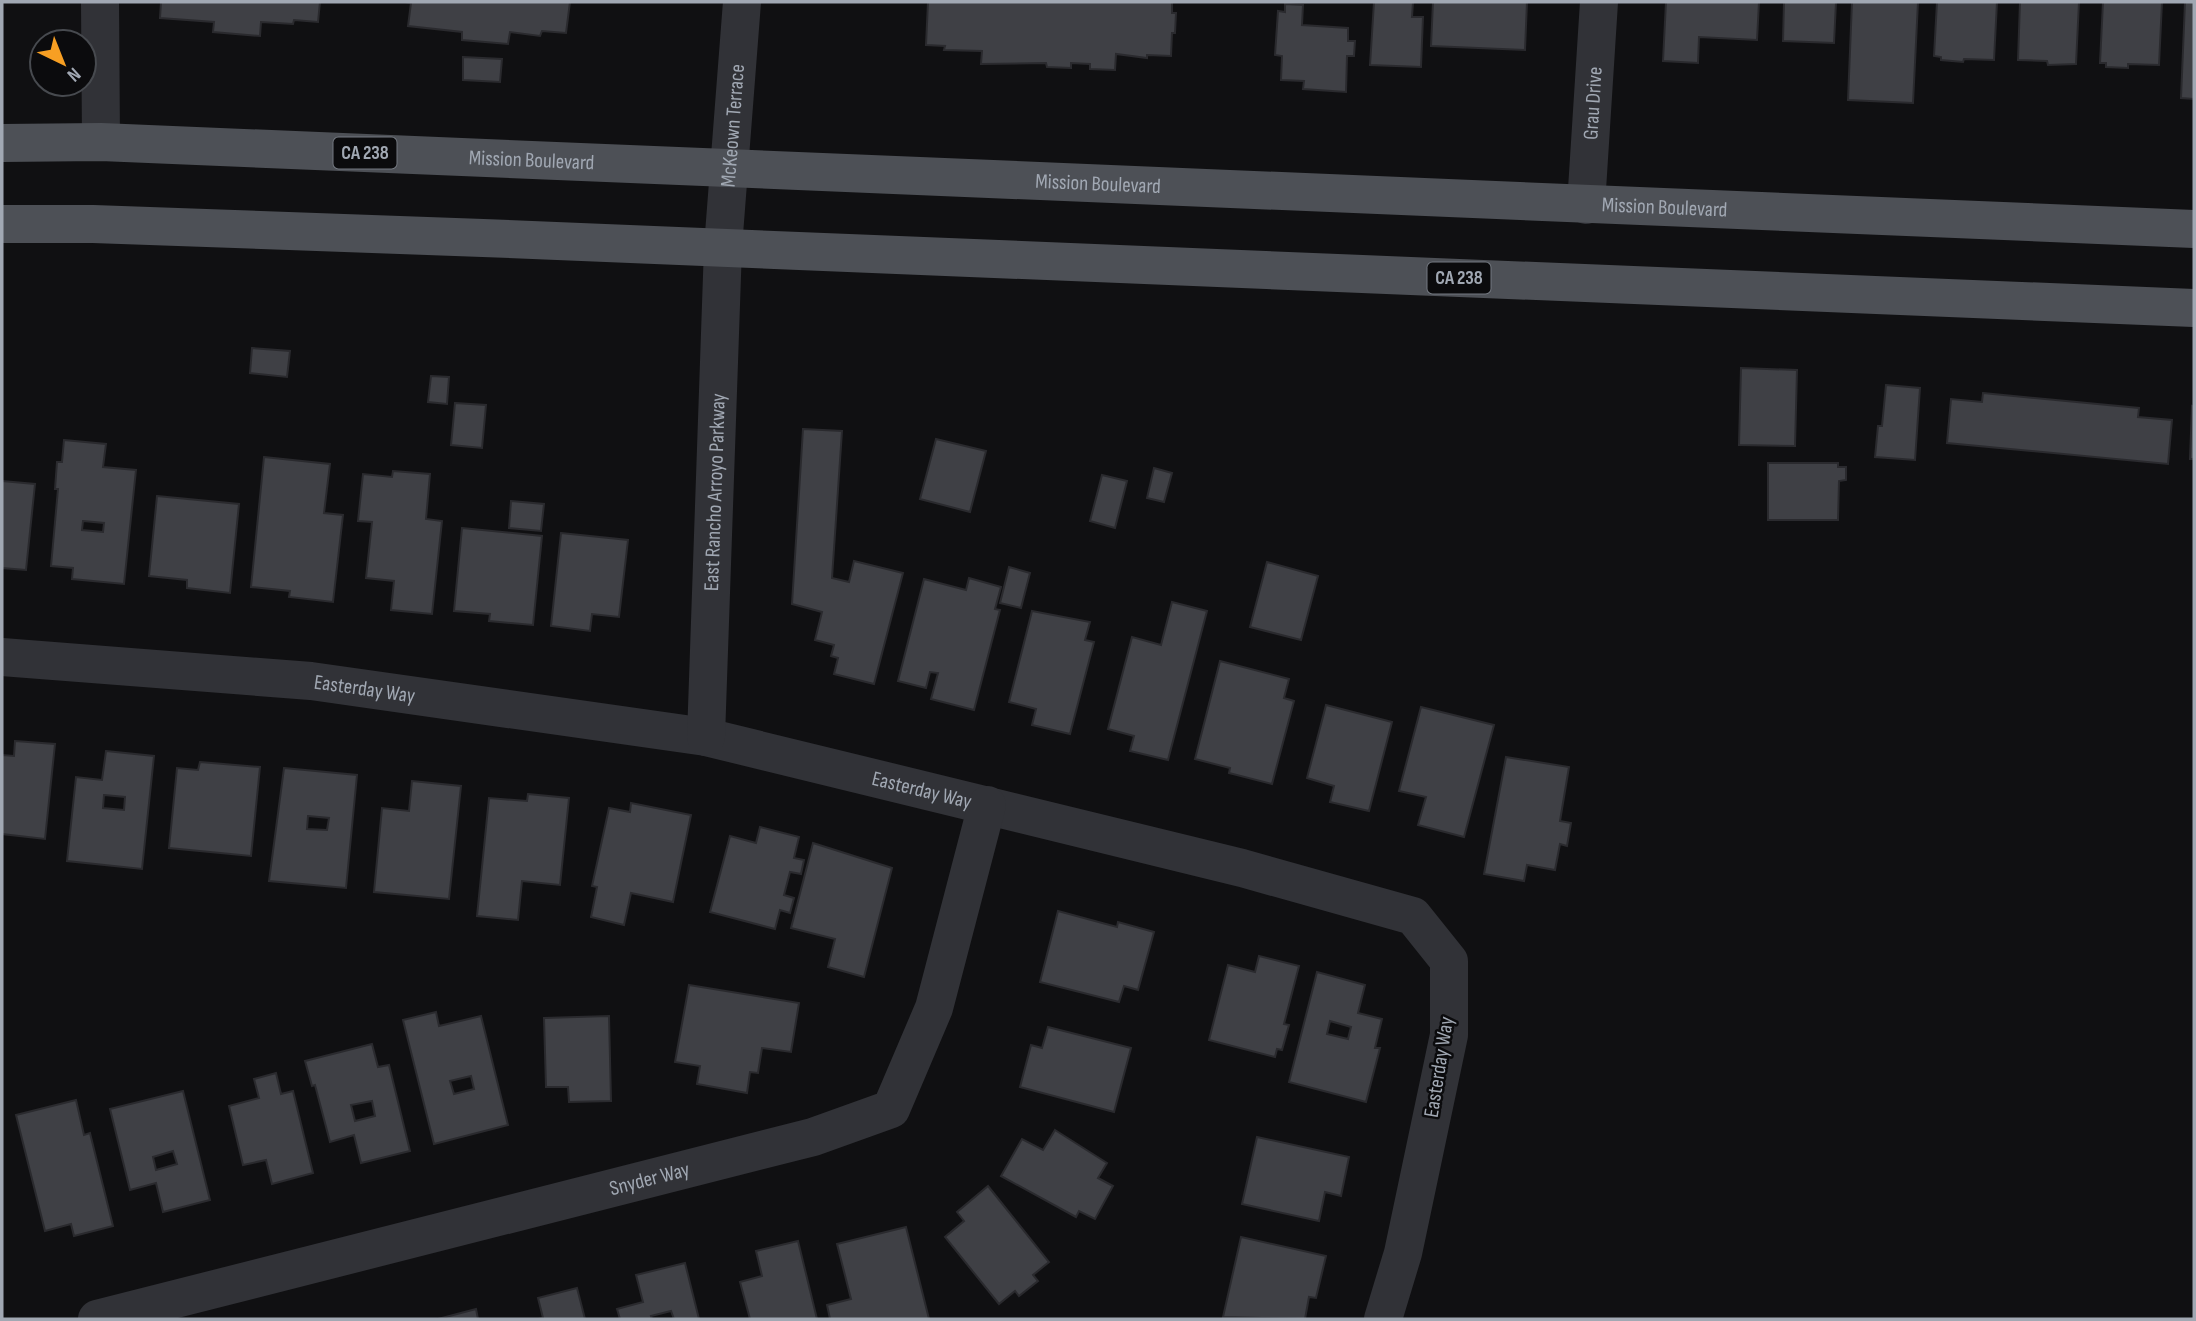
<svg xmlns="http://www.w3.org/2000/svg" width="2196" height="1321" viewBox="0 0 2196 1321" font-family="'Sofia Sans Condensed',sans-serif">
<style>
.building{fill:#3f4045;stroke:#2a2a2e;stroke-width:2;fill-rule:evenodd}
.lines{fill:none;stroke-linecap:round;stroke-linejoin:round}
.minor{stroke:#313237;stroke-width:38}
.primary{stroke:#4d5056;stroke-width:38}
.labels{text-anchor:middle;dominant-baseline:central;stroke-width:5;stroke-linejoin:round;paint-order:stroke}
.shield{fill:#0b0b0d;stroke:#747981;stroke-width:2}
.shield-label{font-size:19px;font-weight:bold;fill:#a1a8b3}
.street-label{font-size:21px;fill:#a1a8b3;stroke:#0b0b0d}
</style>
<rect width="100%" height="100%" fill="#101012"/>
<g class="building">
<path d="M161 2H320L318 22 294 20 293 24 261 22 260 36 213 32 214 22 160 18Z"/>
<path d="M405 2H570L566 33 542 31 540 36 510 32 508 44 462 40V32L408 26 411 3Z"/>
<path d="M928 2H1172V13H1176L1175 33H1172L1171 56 1147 55V58L1116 54 1115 70 1090 69V64L1071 63V68L1047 67 1046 63 981 64 982 51 944 50 945 46 926 45Z"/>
<path d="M1374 2H1413L1412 17H1423L1421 67 1370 65Z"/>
<path d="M1433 2H1527L1525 50 1431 46Z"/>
<path d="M1666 2H1759L1757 40 1699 37 1698 63 1663 61Z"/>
<path d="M1784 2H1836L1834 43 1783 41Z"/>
<path d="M1852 2H1918L1913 103 1848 100Z"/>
<path d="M1937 2H1997L1994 60 1964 59 1963 62 1941 60V57L1934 56Z"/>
<path d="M2020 2H2079L2076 64 2048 65 2047 61 2018 60Z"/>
<path d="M2103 2H2162L2159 65 2128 64V68L2106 67V63H2100Z"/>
<path d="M2185 2H2194V99L2181 98Z"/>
<path d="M1285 4 1303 5 1302 25 1348 28V41H1355L1354 56H1347L1346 92 1303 89 1304 81 1281 80 1282 56 1275 55 1278 11 1285 12Z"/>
<path d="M463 57 502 59 500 82 463 80Z"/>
<path d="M252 348 290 351 287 377 250 373Z"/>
<path d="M1741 368 1797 370 1795 446 1739 445Z"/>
<path d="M431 376 449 377 447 404 428 402Z"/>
<path d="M1886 385 1920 388 1915 460 1875 457 1878 426H1882Z"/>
<path d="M1983 393 2139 408 2138 417 2172 420 2168 464 1947 443 1951 399 1982 402Z"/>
<path d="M455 403 486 405 482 448 451 445Z"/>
<path d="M2192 406 2194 407V459H2190Z"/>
<path d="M803 429 842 431 832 578 849 582 854 561 903 573 874 684 834 674 838 658 831 656 834 645 815 640 822 612 792 604Z"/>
<path d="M936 439 986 451 970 512 920 499Z"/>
<path d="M64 440 106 444 103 467 136 470 124 584 72 579 73 568 51 566 58 489H55L57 462H62ZM83 521 104 523 103 532 82 530Z"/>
<path d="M264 457 330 464 324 513 343 515 333 602 289 597 290 591 251 587Z"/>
<path d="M1768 463H1838V467H1846V480L1839 481 1838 520H1768Z"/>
<path d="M1154 468 1172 473 1164 502 1147 498Z"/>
<path d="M393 471 430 474 426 519 442 521 432 614 391 610 394 581 366 578 372 522 358 521 363 474 392 477Z"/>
<path d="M1102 475 1127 481 1115 528 1090 521Z"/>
<path d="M2 481 35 484 26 570 2 568Z"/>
<path d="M157 496 239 504 230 593 187 588V580L149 576Z"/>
<path d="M511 501 544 504 541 531 509 528Z"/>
<path d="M462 528 542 536 533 625 489 621 490 614 454 611Z"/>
<path d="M561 533 628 540 619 617 592 614 590 631 551 626Z"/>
<path d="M1267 562 1318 576 1301 640 1250 627Z"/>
<path d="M1009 567 1030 573 1021 608 1000 603Z"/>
<path d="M969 578 1001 587 995 609 1000 610 974 710 931 699 938 673 930 672 926 688 898 681 924 579 966 590Z"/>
<path d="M1172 602 1207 611 1168 760 1130 751 1134 736 1108 729 1132 637 1161 645Z"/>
<path d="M1032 611 1090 622 1085 640 1094 642 1070 734 1032 725 1036 709 1009 702Z"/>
<path d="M1220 661 1289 679 1284 698 1294 701 1272 784 1229 773 1230 768 1195 759Z"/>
<path d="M1326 705 1392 722 1369 811 1330 802 1334 786 1307 778Z"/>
<path d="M1421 707 1494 725 1464 837 1418 825 1426 797 1399 791Z"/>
<path d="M15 741 55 744 45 839 2 834V755L14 756Z"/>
<path d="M106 751 154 756 142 869 67 861 76 777 102 780ZM104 795 125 797 124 810 103 808Z"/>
<path d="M1506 757 1569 767 1560 821 1571 823 1567 846 1560 844 1555 870 1527 865 1524 881 1484 874Z"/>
<path d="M200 762 260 767 251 856 169 848 177 768 198 770Z"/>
<path d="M284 768 357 775 346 888 269 881ZM308 816 329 818 327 830 307 829Z"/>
<path d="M412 781 461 786 449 899 374 892 382 808 409 811Z"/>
<path d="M528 794 569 798 560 885 522 881 518 920 477 916 489 798 527 801Z"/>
<path d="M631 803 691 815 673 902 631 893 624 925 591 917 597 887 592 886 609 808 630 812Z"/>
<path d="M760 827 799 837 794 858 804 860 801 874 790 872 784 895 794 898 790 913 780 910 775 929 710 912 730 836 756 843Z"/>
<path d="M813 843 892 868 864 977 828 967 835 939 791 928Z"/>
<path d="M1058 911 1117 927 1118 922 1154 932 1138 990 1124 986 1119 1002 1040 982Z"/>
<path d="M1259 956 1299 966 1284 1024 1289 1025 1282 1050 1277 1049 1275 1057 1209 1040 1228 965 1255 972Z"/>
<path d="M1317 972 1365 985 1358 1013 1382 1019 1375 1048H1380L1366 1102 1289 1082ZM1330 1021 1351 1027 1348 1039 1327 1034Z"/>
<path d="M689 985 799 1003 791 1052 762 1048 758 1073 750 1072 747 1093 697 1084 700 1066 675 1062Z"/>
<path d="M436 1012 439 1026 481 1016 508 1125 434 1144 403 1020ZM471 1076 474 1089 454 1094 450 1081Z"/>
<path d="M609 1016 611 1101 569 1102 568 1087H546L544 1018Z"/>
<path d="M1048 1027 1131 1048 1114 1112 1020 1087 1031 1045 1042 1048Z"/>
<path d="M372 1044 378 1067 389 1065 410 1151 361 1163 354 1135 330 1142 315 1085 312 1086 305 1061ZM372 1101 375 1116 355 1121 351 1105Z"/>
<path d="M276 1073 281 1094 293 1091 313 1173 272 1184 266 1160 243 1165 229 1106 259 1098 254 1079Z"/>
<path d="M183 1091 210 1200 163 1212 156 1183 130 1190 110 1109ZM173 1151 177 1164 156 1170 153 1157Z"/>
<path d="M76 1100 84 1135 90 1133 113 1226 74 1236 71 1224 45 1231 16 1115Z"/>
<path d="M1055 1130 1107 1163 1098 1178 1113 1186 1095 1219 1079 1211 1076 1217 1001 1176 1022 1139 1043 1150Z"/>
<path d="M1257 1137 1349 1157 1341 1196 1325 1192 1319 1221 1242 1204Z"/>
<path d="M988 1186 1049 1262 1033 1275 1038 1281 1019 1296 1015 1291 999 1304 945 1237 964 1221 957 1212Z"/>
<path d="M906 1227 929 1319H830L827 1305 851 1299 837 1244Z"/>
<path d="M1241 1237 1326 1256 1316 1298 1309 1297 1305 1319 1223 1317Z"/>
<path d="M798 1241 817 1319H750L740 1282 762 1276 756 1251Z"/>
<path d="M685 1263 699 1319H674L671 1311 651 1316 652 1319H620L617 1309 643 1302 636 1275Z"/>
<path d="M577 1288 585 1319H538L543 1318 538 1298Z"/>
<path d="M476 1309 478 1319H438Z"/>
</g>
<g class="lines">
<g class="minor">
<path d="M100 2 101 142"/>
<path id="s1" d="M1586 205 1599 2"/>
<path id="s2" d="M2 657 311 681 706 737 1242 868 1413 916 1449 961V1035L1403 1253 1383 1319"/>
<path id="s3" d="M706 737 723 247 742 2"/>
<path id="s4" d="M97 1319 813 1137 891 1109 934 1008 987 805"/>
</g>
<g class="primary">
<path id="s5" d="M2 143 101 142 2194 229"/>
<path d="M2 224H93L483 238 2194 308"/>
</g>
</g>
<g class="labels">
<g class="shield">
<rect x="333.5" y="137.5" width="63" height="31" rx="5"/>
<rect x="1427.5" y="262.5" width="63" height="31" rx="5"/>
</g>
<g class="shield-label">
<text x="365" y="153">CA 238</text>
<text x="1459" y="278">CA 238</text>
</g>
<g class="street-label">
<text stroke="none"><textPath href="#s1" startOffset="102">Grau Drive</textPath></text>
<text stroke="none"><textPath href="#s3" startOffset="612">McKeown Terrace</textPath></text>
<text stroke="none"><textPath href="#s5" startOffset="530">Mission Boulevard</textPath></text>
<text stroke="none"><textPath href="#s5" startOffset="1097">Mission Boulevard</textPath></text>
<text stroke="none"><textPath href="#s5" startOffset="1664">Mission Boulevard</textPath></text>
<text stroke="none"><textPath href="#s3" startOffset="245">East Rancho Arroyo Parkway</textPath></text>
<text stroke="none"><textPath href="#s2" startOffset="364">Easterday Way</textPath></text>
<text stroke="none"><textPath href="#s2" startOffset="931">Easterday Way</textPath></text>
<text transform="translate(1439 1067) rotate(-81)">Easterday Way</text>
<text stroke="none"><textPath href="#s4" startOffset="570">Snyder Way</textPath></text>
</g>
</g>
<rect width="2196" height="1321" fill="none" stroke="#a1a8b3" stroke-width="7"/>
<g transform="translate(63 63) rotate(137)"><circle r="33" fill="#0b0b0d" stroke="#474a4f" stroke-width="2"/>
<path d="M0-5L12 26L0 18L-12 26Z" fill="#f79f23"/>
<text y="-10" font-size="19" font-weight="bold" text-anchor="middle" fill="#a1a8b3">N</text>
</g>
</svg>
